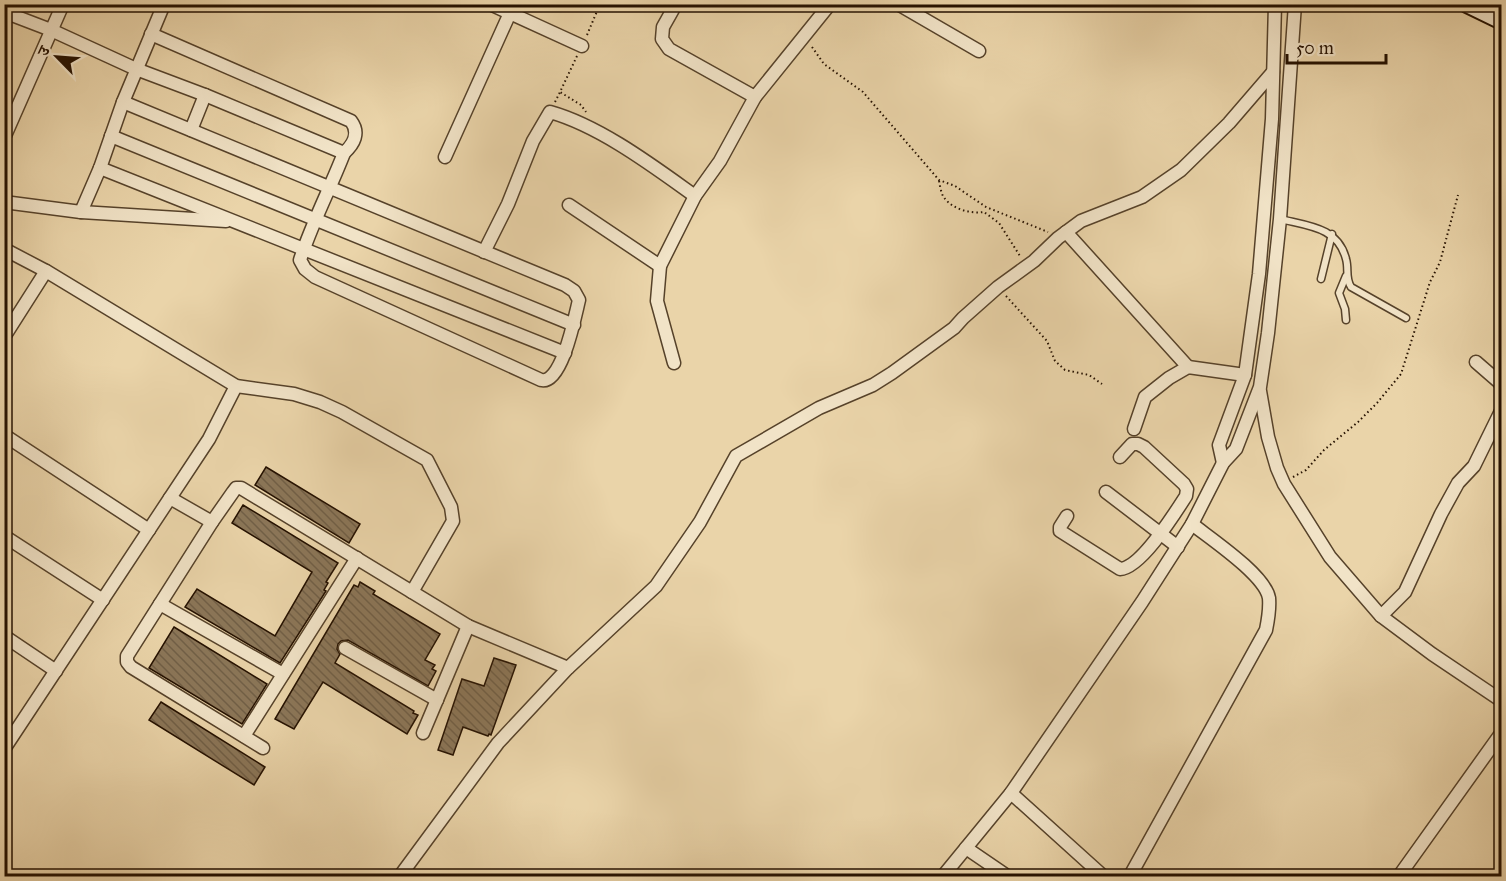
<svg xmlns="http://www.w3.org/2000/svg" width="1506" height="881" viewBox="0 0 1506 881" font-family="'IM FELL Great Primer','Noto Serif Devanagari',serif">
<style>
.building{fill:url(#building-back-hatch);stroke:#251100;stroke-width:1.5}
.lines{fill:none;stroke-linecap:round;stroke-linejoin:round}
.lane-casing{stroke:#56422a;stroke-width:9}
.street-casing{stroke:#56422a;stroke-width:15}
.secondary-casing{stroke:#251100;stroke-width:20}
.path{stroke:#251100;stroke-width:2;stroke-dasharray:1.5 3;stroke-linecap:butt}
.lane{stroke:#f1e3c7;stroke-width:6}
.street{stroke:#f1e3c7;stroke-width:12}
.secondary{stroke:#f1e3c7;stroke-width:16}
</style>
<defs>
<pattern id="building-back-hatch" width="6" height="6" patternUnits="userSpaceOnUse" patternTransform="scale(1.5)"><rect width="6" height="6" fill="#8b7658"/><path d="M-1 5l2 2M0 0l6 6M5-1l2 2" fill="none" stroke="#715f46"/></pattern>
</defs>
<rect width="100%" height="100%" fill="#ead4a9"/>
<filter id="stains"><feTurbulence type="fractalNoise" baseFrequency=".00333" numOctaves="4"/><feColorMatrix values="0 0 0 0 .2 0 0 0 0 .09 0 0 0 0 .02 0 0 0 .5 -.17"/></filter>
<radialGradient id="worn" r=".72"><stop offset=".6" stop-color="#630" stop-opacity="0"/><stop offset="1" stop-color="#630" stop-opacity=".3"/></radialGradient>
<g class="building">
<path d="M266 467 360 524 349 543 255 485Z"/>
<path d="M243 505 338 563 326 582 328 583 324 590 326 591 280 663 185 607 197 589 275 636 312 572 232 523Z"/>
<path d="M360 582 375 591 373 594 440 634 425 660 435 665 432 669 436 671 428 686 348 640 341 641 338 644 337 649 340 654 335 663 414 711 413 713 418 715 407 734 323 682 294 729 275 719 354 585 358 587Z"/>
<path d="M174 627 267 684 242 724 149 668Z"/>
<path d="M494 658 516 665 491 735 489 734 488 736 463 727 453 755 438 750 462 679 484 686Z"/>
<path d="M161 702 265 767 254 785 149 720Z"/>
</g>
<g class="lines">
<defs>
<g id="lane">
<path d="M1280 219C1308 226 1338 227 1346 259 1349 269 1345 278 1351 287L1406 318"/>
<path d="M1346 276 1339 293 1345 309 1346 320"/>
<path d="M1321 279 1332 234"/>
</g>
<g id="street">
<path d="M490 4 582 46"/>
<path d="M676 4 663 27 662 39 669 49 755 97"/>
<path d="M898 4 979 51"/>
<path d="M4 12 51 30 136 69 205 95 344 153C330 189 312 223 300 260L305 269 315 277 541 380C562 385 575 316 579 300L574 291 565 285 123 102"/>
<path d="M151 34 351 121C360 133 354 144 344 153"/>
<path d="M191 130 205 95"/>
<path d="M111 136 574 325"/>
<path d="M4 138 63 4"/>
<path d="M445 157 514 4"/>
<path d="M100 168 565 353"/>
<path d="M4 202 81 212 100 168 123 102 164 4"/>
<path d="M569 205 660 266"/>
<path d="M81 212 226 221"/>
<path d="M1066 232 1188 367"/>
<path d="M4 249 46 271 236 386 294 394 320 402 342 412 427 460 451 507 453 521 412 592"/>
<path d="M484 252 508 204 533 141 550 112C600 126 653 166 695 196"/>
<path d="M4 337 46 271"/>
<path d="M1476 362 1499 382 1502 387"/>
<path d="M674 363 657 301 660 266 695 196 720 161 755 97 830 4"/>
<path d="M1260 391 1268 437 1277 468 1284 484 1330 557 1381 616 1432 654 1502 701"/>
<path d="M1134 429 1145 397 1169 378 1188 367 1245 375"/>
<path d="M4 435 149 530"/>
<path d="M1223 463 1219 445 1245 375 1259 274 1272 119 1275 4"/>
<path d="M1106 492 1178 547"/>
<path d="M170 498 212 522 233 492 236 488H241L468 626 568 668"/>
<path d="M1067 516 1060 527V531L1120 569C1141 568 1175 513 1186 496L1187 489 1184 484 1144 447 1138 444H1132L1120 457"/>
<path d="M212 522 127 656V662L131 667 263 748"/>
<path d="M4 536 103 600"/>
<path d="M160 604 283 674"/>
<path d="M1381 616 1405 592 1441 514 1458 483 1474 466 1502 409"/>
<path d="M4 636 56 671"/>
<path d="M345 648 437 700"/>
<path d="M423 733 468 626"/>
<path d="M244 736 357 558"/>
<path d="M4 749 209 439 236 386"/>
<path d="M1011 793 1103 876"/>
<path d="M966 848 1007 876"/>
<path d="M400 876 498 743 568 668 656 586 700 522 736 456 819 408 873 385 892 373 954 328 963 318 998 287 1034 261 1058 238 1081 221 1142 197 1181 170 1229 123 1273 72"/>
<path d="M943 876 1011 793 1142 602 1192 524 1223 463 1236 449 1260 387 1268 333 1280 219 1295 4"/>
<path d="M1130 876 1266 630C1268 620 1270 609 1269 598 1265 575 1211 539 1192 524"/>
<path d="M1399 876 1502 732"/>
</g>
<path id="secondary" d="M1467 4 1502 21"/>
</defs>
<use href="#lane" class="lane-casing"/>
<use href="#street" class="street-casing"/>
<use href="#secondary" class="secondary-casing"/>
<g class="path">
<path d="M587 35 600 4"/>
<path d="M812 47 824 64 863 92 939 180 955 186 986 207 1048 232"/>
<path d="M577 56 560 92 581 105 586 112"/>
<path d="M555 102 560 92"/>
<path d="M939 181C940 186 941 192 943 196 951 209 970 214 984 212L999 223 1020 256"/>
<path d="M1006 296 1047 341 1055 361 1065 370 1089 375 1102 384"/>
<path d="M1293 477 1306 470 1324 450 1358 422 1377 403 1401 374 1430 282 1440 262 1458 195"/>
</g>
<use href="#lane" class="lane"/>
<use href="#street" class="street"/>
<use href="#secondary" class="secondary"/>
</g>
<rect width="1506" height="881" fill="none" stroke="#ead4a9" stroke-width="24"/>
<rect x="6" y="6" width="1494" height="869" fill="none" stroke="#251100" stroke-width="3"/>
<rect x="12" y="12" width="1482" height="857" fill="none" stroke="#251100" stroke-width="1.5"/>
<g transform="translate(57 57) rotate(295)" stroke="#f1e3c7" stroke-width="4.5" paint-order="stroke">
<path d="M0-4.5L10 22L0 15L-10 22Z" fill="#251100"/>
<text y="-9" font-size="16" font-weight="bold" text-anchor="middle" fill="#251100">उ</text>
</g>
<path d="M1287 54v9h99v-9" fill="none" stroke="#251100" stroke-width="3"/>
<text x="1296" y="54" font-size="18" fill="#251100" stroke="#f1e3c7" stroke-width="4.5" paint-order="stroke">50 m</text>
<rect width="100%" height="100%" filter="url(#stains)"/>
<rect width="100%" height="100%" fill="url(#worn)"/>
</svg>
